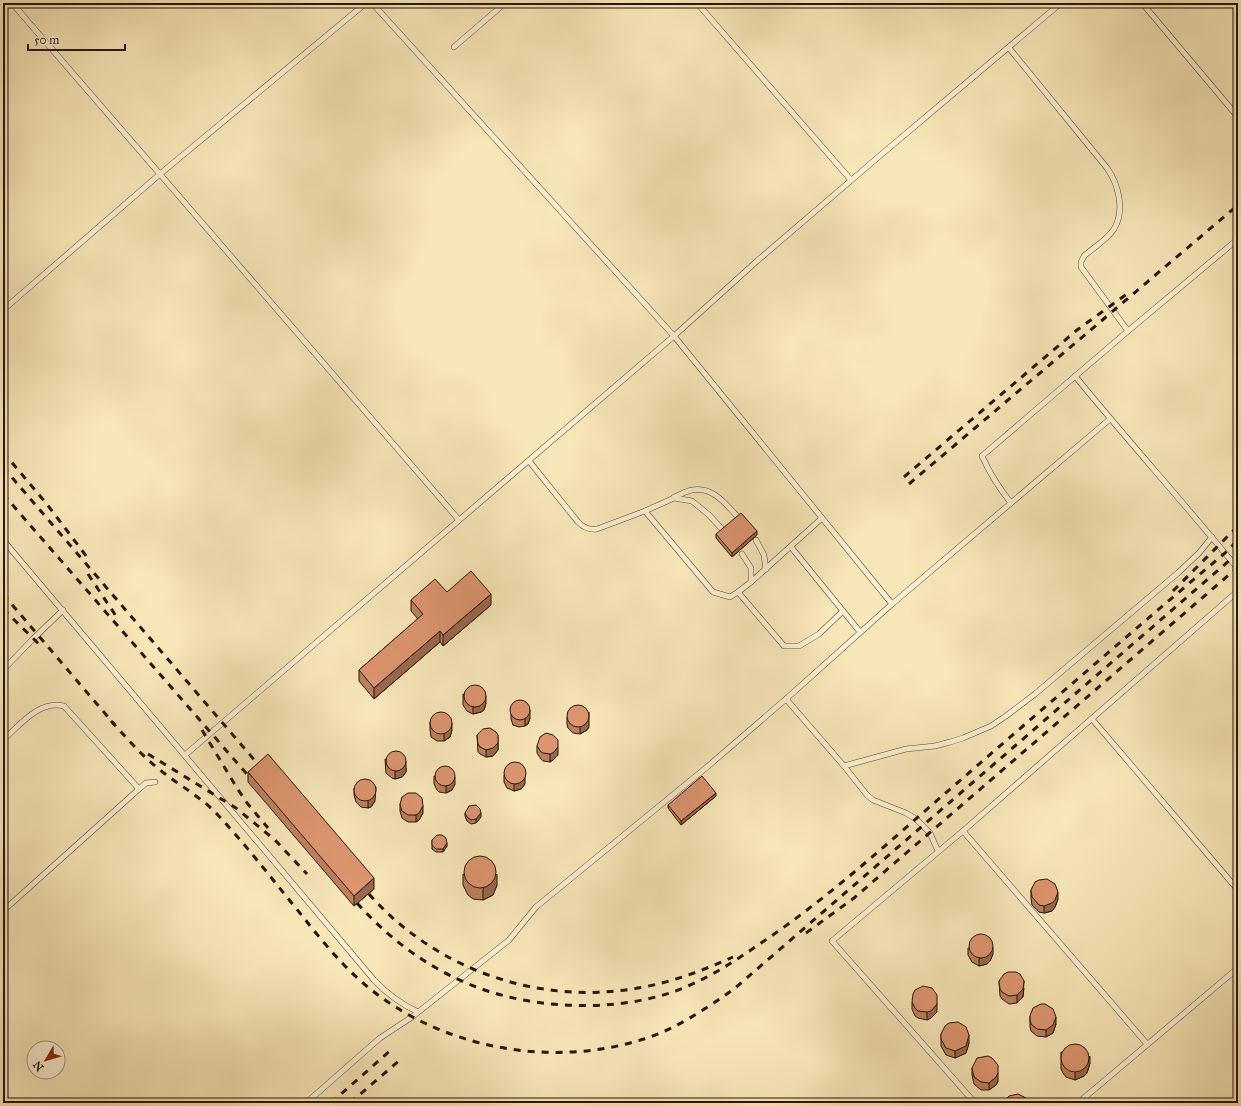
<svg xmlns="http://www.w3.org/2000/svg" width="1241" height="1106" viewBox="0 0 1241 1106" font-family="'IM FELL Great Primer',serif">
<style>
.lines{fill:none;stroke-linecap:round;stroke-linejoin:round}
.lane-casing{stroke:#5a4930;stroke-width:6}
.lane{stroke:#faefd1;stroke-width:5}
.rail{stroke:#251503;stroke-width:3;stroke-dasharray:7 7;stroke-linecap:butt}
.wall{fill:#bd8060;stroke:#251503}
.shaded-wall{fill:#9a684e;stroke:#251503}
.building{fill:#dc9570;stroke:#251503}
</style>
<rect width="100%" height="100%" fill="#f7e6b8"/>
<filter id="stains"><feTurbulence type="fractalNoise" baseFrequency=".005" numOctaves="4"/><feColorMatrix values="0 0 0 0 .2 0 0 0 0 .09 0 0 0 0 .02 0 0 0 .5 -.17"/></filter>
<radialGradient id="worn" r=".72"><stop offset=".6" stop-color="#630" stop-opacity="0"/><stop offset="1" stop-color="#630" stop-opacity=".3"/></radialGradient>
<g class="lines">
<defs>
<g id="lane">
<path d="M12 3 459 520"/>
<path d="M697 3 851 180"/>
<path d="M1142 3 1238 117"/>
<path d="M454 47 505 3"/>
<path d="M1009 48 1107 168C1119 185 1125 211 1114 229 1108 239 1093 248 1084 256L1081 262V267L1128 331"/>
<path d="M3 310 160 174 366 3"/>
<path d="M1075 376C1128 441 1185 504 1238 569"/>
<path d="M529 461 578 522C584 528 589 530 597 529L645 511 674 498 692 501 709 515 721 528"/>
<path d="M674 497C680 495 686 491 692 490 712 486 725 503 737 516"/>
<path d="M1011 503C999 488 990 474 982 456L1128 331 1238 239"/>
<path d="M645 511 713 592 730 597 738 592 751 582 821 519"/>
<path d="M3 540 374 980C387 994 401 1004 418 1012"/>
<path d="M756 540 764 555 766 569"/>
<path d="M742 554 751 568V582"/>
<path d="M738 592 784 646H799L819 634 843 611 791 547"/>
<path d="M892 604 1110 419"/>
<path d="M843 611 860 632"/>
<path d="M3 670 33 639 63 610"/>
<path d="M786 699 844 766 867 795 873 800 906 813 916 819 930 833 938 851"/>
<path d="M1092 719 1238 890"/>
<path d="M3 740C20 725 39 700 64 706L139 789 146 783 155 782"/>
<path d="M185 755 674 336 757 261 883 153 1061 3"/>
<path d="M844 766 906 749 935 746 950 742 963 738 991 726 1006 716 1035 694 1179 572 1199 553 1212 537"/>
<path d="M963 831 1147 1044"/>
<path d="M3 911 139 789"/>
<path d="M306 1103 380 1038 412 1017 509 940 536 907 707 767 786 699 892 604 674 336 372 3"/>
<path d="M975 1103 832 941 963 831 1238 591"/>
<path d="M1078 1103 1238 968"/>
</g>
</defs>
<use href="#lane" class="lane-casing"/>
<use href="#lane" class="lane"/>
<g class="rail">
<path d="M3 452 46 503 87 557"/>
<path d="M3 467 263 770"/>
<path d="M904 477 1077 330 1131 291"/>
<path d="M909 484 1238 205"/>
<path d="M3 494 252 780"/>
<path d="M88 574 118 619"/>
<path d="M1173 591 1238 526"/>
<path d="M3 594 84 689 115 725"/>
<path d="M3 609 43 648"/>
<path d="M111 721C127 738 141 755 159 769 178 785 200 796 217 814 248 847 275 883 304 918 318 936 333 954 349 970 424 1045 543 1071 644 1039 676 1029 707 1008 734 989L1238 553"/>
<path d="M202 730 237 788 247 803 268 828"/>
<path d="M148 754 236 808 275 840 307 874"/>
<path d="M369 894C437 971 542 1007 644 987 675 981 704 970 733 957"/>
<path d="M357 903C400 951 454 986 518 999 568 1009 622 1008 670 993 702 982 731 964 758 945 829 898 891 840 956 784 1045 707 1135 629 1225 553L1238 540"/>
<path d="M806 933 854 898 1238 567"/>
<path d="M331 1103 392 1049"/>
<path d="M350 1103 401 1059"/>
</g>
</g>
<g class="wall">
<path d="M716 534 757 535 732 557 716 538Z"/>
<path d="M447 592 491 605 443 646 440 642 374 699 359 681V670L418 619 411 611V600Z"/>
<path d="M463 694 486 703 484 710 481 712 473 714 467 711 463 705Z"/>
<path d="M511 711 530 718 528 724 525 726 519 727 513 725 511 719Z"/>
<path d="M567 717 589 727 587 730 580 734 573 733 568 728 567 724Z"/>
<path d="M430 722 452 730 450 737 444 741H437L431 737 430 729Z"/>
<path d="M477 735H498V750L493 756 486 757 480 754 478 752Z"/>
<path d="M537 746 558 755 553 760 550 762 543 761 541 759 537 753Z"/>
<path d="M385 759 406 768V772L402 777 395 779 392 778 386 773Z"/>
<path d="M248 772 374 889 354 906 248 782Z"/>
<path d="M504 775 525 784 521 789 514 791 507 788 504 782Z"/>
<path d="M434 776 455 784 452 790 446 793 439 792 437 790 434 784Z"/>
<path d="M354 788 375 801 371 807 368 808 361 807 356 802 354 795Z"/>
<path d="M716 796 681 825 668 808V805Z"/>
<path d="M400 804 423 813 419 820 416 822H408L402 818 400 811Z"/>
<path d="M465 813 481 817 476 823 471 824 467 821 465 816Z"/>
<path d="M432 840 447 846 443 852H436L432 849Z"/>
<path d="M463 874 497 885 493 895 483 900 473 899 468 895 463 885Z"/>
<path d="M1031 890 1058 899 1055 907 1052 911 1044 913 1039 912 1032 905 1031 898Z"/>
<path d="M968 948 993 954 990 961 987 964 979 966 972 962 968 955Z"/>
<path d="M999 981 1024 988 1023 997 1017 1003 1009 1004 1002 999 1000 996Z"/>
<path d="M912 1002 937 1012 931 1018 927 1020 918 1018 915 1016 912 1009Z"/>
<path d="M1030 1016 1056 1024 1053 1033 1046 1037 1037 1036 1031 1031 1030 1027Z"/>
<path d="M941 1034 969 1043 966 1053 955 1058 946 1055 941 1046Z"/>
<path d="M1061 1052 1090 1063 1087 1073 1084 1076 1075 1080 1066 1077 1063 1073 1061 1069Z"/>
<path d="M972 1068 998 1081 996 1085 989 1090H981L974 1084 972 1075Z"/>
</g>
<g class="shaded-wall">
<path d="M757 531V535L732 557V553Z"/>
<path d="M491 594V605L443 646V635Z"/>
<path d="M440 631V642L374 699V688Z"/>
<path d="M486 696V703L484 710 481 712 473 714V707Z"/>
<path d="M530 710V718L528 724 525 726V719Z"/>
<path d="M589 712V727L587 730 580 734V727Z"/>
<path d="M452 723V730L450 737 444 741V734Z"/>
<path d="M498 743V750L493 756 486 757V750Z"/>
<path d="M558 747V755L553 760 550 762V754Z"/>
<path d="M406 761V772L402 777 395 779V772Z"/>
<path d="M525 776V784L521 789 514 791V784Z"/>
<path d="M455 777V784L452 790 446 793V786Z"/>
<path d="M376 787 375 801 371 807 368 808V801Z"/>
<path d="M716 793V796L681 825V821Z"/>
<path d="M423 806V813L419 820 416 822V815Z"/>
<path d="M481 813V817L476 823V819Z"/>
<path d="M447 843V846L443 852V849Z"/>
<path d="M497 874V885L493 895 483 900V889Z"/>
<path d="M374 878V889L354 906V896Z"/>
<path d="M1058 892V899L1055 907 1052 911 1044 913V906Z"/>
<path d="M993 947V954L990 961 987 964 979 966V959Z"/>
<path d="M1024 981 1023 997 1017 1003V995Z"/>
<path d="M937 1003V1012L931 1018 927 1020V1012Z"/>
<path d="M1056 1017V1024L1053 1033 1046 1037V1030Z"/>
<path d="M969 1035V1043L966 1053 955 1058V1051Z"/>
<path d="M1090 1056V1063L1087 1073 1084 1076 1075 1080V1072Z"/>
<path d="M998 1073V1081L996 1085 989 1090V1083Z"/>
</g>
<g class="building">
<path d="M741 513 757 531 732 553 716 534Z"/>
<path d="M471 571 491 594 443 635 440 631 374 688 359 670 423 614 411 600 435 579 447 592Z"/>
<circle cx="475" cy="696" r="11"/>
<circle cx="520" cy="710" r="10"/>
<circle cx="578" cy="716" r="11"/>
<circle cx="441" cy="723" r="11"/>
<path d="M490 728 496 732 498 735V743L493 748 486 750 480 747 478 744 477 735 483 729Z"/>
<path d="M546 733 553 735 558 740V747L553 753 550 754 543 753 541 752 537 746 540 737Z"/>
<circle cx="396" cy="761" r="10"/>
<path d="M268 754 374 878 354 896 248 772Z"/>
<circle cx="515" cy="773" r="11"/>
<circle cx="445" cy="776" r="10"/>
<path d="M702 776 716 793 681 821 668 805Z"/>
<circle cx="365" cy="790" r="11"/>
<path d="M408 793H416L422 798 423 806 419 813 416 815H408L402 811 401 808 400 804 402 797Z"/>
<path d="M476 805 480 809 481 813 476 819 471 820 467 817 465 813 469 806Z"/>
<path d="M437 835H442L446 838 447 843 443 849H436L432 845V840Z"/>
<circle cx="480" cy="872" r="16"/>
<path d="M1047 879 1055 884 1058 892 1055 900 1052 903 1044 906 1039 905 1032 897 1031 890 1035 882 1039 880Z"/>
<circle cx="981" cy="946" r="12"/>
<path d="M1008 972H1016L1020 974 1024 981 1023 989 1017 995 1009 996 1002 992 1000 989 999 981 1004 974Z"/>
<path d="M923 986 932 988 937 995V1004L931 1011 927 1012 918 1011 915 1008 912 1002 913 994 915 990Z"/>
<path d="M1041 1004H1045L1053 1009 1056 1017 1053 1025 1046 1030 1037 1029 1031 1024 1030 1020V1016L1033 1008Z"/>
<path d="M958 1022 966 1027 969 1035 966 1046 955 1051 946 1048 941 1039V1034L945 1026 949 1023Z"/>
<circle cx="1075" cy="1058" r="14"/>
<path d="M988 1056 992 1058 998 1065V1073L996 1077 989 1083 981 1082 974 1077 972 1068 977 1058Z"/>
<path d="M1018 1094 1026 1098 1029 1101V1103H1005L1006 1099 1009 1096Z"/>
</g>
<rect width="1241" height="1106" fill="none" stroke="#f7e6b8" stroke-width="16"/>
<rect x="4" y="4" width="1233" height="1098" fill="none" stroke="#251503" stroke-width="2"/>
<rect x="8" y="8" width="1225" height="1090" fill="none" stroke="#251503"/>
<g transform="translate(46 1060) rotate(232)"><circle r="19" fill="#faefd1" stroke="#a5987f"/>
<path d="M0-3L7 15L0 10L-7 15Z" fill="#8f2418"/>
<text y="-6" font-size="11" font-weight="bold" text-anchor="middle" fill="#251503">N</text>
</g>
<path d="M28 44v6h97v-6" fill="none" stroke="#251503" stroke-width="2"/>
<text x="34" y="44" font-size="12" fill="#251503" stroke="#faefd1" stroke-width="3" paint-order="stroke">50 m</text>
<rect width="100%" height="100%" filter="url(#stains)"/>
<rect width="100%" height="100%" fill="url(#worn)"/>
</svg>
